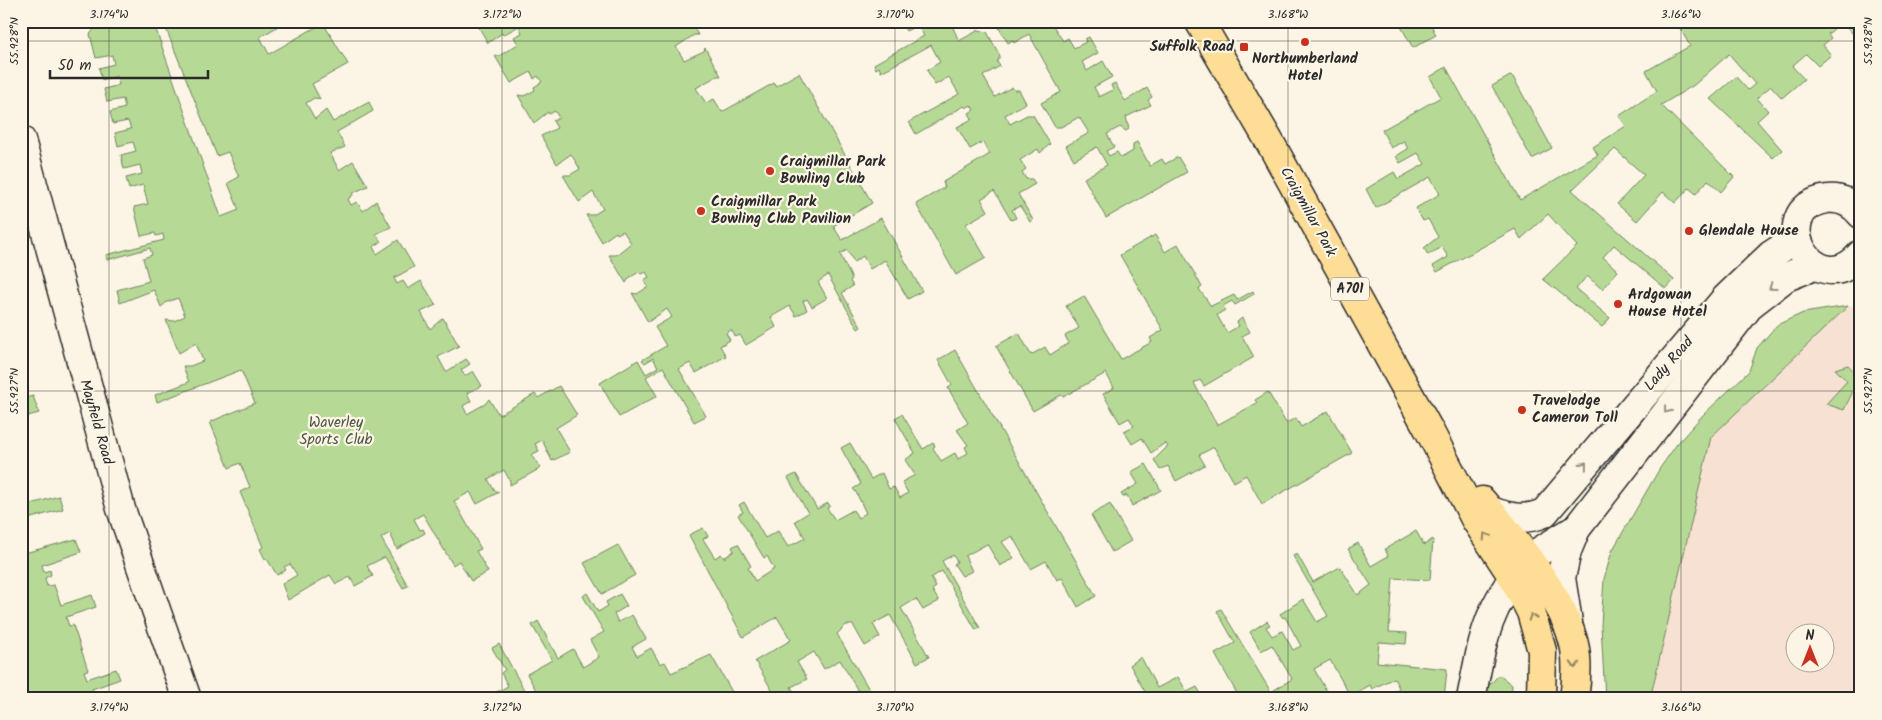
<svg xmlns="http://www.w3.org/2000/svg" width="1882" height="720" viewBox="0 0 1882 720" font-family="Kalam,sans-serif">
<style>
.built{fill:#f7e1d3;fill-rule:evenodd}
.green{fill:#b6da95;stroke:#708260}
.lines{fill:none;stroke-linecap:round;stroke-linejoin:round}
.secondary-casing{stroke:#2b2b2b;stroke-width:31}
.primary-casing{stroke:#2b2b2b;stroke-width:31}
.secondary{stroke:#fcf5e5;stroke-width:28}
.primary{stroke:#fedd96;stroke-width:28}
.oneway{stroke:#949088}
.oneway2{stroke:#948460}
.ticks{fill:none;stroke:#2b2b2b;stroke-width:1;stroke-opacity:0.45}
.poi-dot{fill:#c8321e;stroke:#fcf5e5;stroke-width:2}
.labels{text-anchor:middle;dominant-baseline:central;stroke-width:4.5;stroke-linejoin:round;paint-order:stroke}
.shield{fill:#fcf5e5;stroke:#6a6863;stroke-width:1}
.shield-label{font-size:14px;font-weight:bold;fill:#2b2b2b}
.poi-label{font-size:15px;font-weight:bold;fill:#2b2b2b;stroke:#fcf5e5;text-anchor:start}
.street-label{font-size:15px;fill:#2b2b2b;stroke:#fcf5e5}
.park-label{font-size:15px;fill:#4e5746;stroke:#fcf5e5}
.neatline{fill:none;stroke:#2b2b2b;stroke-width:2}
.ticks-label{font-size:12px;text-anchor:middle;fill:#2b2b2b}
</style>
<rect width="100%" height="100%" fill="#fcf5e5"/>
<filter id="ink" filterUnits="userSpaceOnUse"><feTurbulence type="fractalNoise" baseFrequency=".02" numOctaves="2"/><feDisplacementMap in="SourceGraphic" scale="10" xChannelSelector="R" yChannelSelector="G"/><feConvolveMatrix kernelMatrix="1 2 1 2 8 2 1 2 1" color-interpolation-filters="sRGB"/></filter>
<g filter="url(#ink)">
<path class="built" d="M1861 305V699H1650L1711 437 1848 306ZM1794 632H1824V662H1794Z"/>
<g class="green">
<path d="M114 21H153L221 217 239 210 228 183 239 177 228 152 217 156 163 21H274L277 27 260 37 269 54 323 23 348 64 312 84 320 99 314 98 306 103 315 119 326 110 333 122 369 102 373 111 337 132 345 147 330 153 339 170 353 161 368 186 353 193V195L348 199 351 205 357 202 363 211 376 201 391 227 376 234 381 242 373 247 377 254 398 240 414 267 394 278 397 284 403 281 408 289 421 281 436 305 421 312 430 329 443 318 459 346 438 357 446 372 466 359 470 364 461 370 465 376 473 371 482 386 467 393 471 401 463 406 467 414 485 404 489 399 499 415 535 394 538 398 559 386 577 415 556 428 570 452 552 461 542 440 535 444 539 451 531 455 541 468 510 485V481L504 470 488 479 494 490 499 492 477 504 470 492 454 501 481 549 476 551 488 572 471 581 459 561 453 565 423 514 414 519 420 530 423 529 425 533 397 549 390 533 381 538 408 586 403 588 385 557 367 566 373 576 355 586 350 577 336 584 330 575 288 600 282 584 297 575 290 564 284 567 286 570 277 575 267 559H265L260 549 263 547 240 492 250 487 240 463 229 468 210 422 255 403 241 370 157 402 155 395 189 382 183 366H190L203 361 196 343 179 353 166 320 174 321 185 316 178 298 167 302 161 307 154 290 120 303 117 290 149 281 143 258 152 255 150 248 107 260 106 255 164 240 163 234 156 236 155 233 141 236 134 207 148 204 143 185 129 189 126 178 142 174 140 165 124 169 121 155 136 151 133 142 118 146 115 133 131 129 128 121 113 124 110 112 125 108 123 99 107 102 104 89 119 85 117 76 102 80 99 68 114 64 112 55 96 58 90 34 98 25Z"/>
<path d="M486 21H663L668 30 683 21H690L698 35H694L676 47 684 60 704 51 705 48 721 76H717L696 88 706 103 714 99 722 112 774 83 776 86 799 73 872 203 833 226 842 240 881 218 922 291 908 299 885 260 870 269 863 256 854 262 847 250 840 254 852 279 850 281 853 286 842 293 861 327 858 329 828 275 818 282 827 298 812 307 807 299 803 301 807 310 796 316 790 306 771 317 776 327 746 345 740 335 736 337 731 330 726 333 730 340 720 346 726 356 696 373 690 363 679 369 706 416 694 422 663 367 646 377 657 396 619 417 600 383 638 360 646 374 658 367 653 358 645 363 642 360 666 346 655 327 672 317 667 309 648 322 632 293 637 294 648 287 644 280 649 277 646 272 641 274 639 272 629 278 626 283 609 255H616L631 243 623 231 617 234 616 232 602 242 586 215H593L603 209 593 192 579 202 563 175H570L580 169 571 154 557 164 541 136 557 128 553 121 559 118 555 111 549 114 548 112 534 123 518 95 524 96 535 90 534 87 542 82 538 76 534 79 531 72 511 83 495 56H499L518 44 514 37 522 33 519 26 503 35 502 33 488 43 478 26Z"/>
<path d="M901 21H950L959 41 979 30 987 32 1000 56 997 62 1000 66 983 76 995 97 1012 87 1014 90H1019L1026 103 1005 115 1010 124 1027 115H1033L1050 144 1040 153 1038 149 1020 160 1026 169 1022 172 1026 179H1032L1035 184 1018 194 1033 220 1030 222 1020 206 1012 210 1016 218 1011 220 994 191 981 199 988 211 966 224 986 258 956 275 916 204 945 187 943 182 990 154 983 142 970 149 957 127 972 119 969 113 974 110 971 105 966 108 964 106 916 134 909 122 959 94 949 77 935 85 927 70 940 62 931 45 881 72 879 67 876 69 874 64 924 36 918 25 906 31Z"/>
<path d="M1010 21H1050L1063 41 1068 38 1074 48 1086 42 1085 39 1089 37 1098 53 1082 62 1087 71 1103 61 1112 77 1094 87 1099 97 1113 90 1111 85 1115 83 1125 101 1147 88 1152 97 1148 100 1151 105 1126 117 1129 129 1126 131 1120 127 1107 134 1114 147 1106 151 1109 156 1117 152 1121 158 1133 151V144L1137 142 1150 166 1162 159 1165 164 1178 157 1187 172 1106 218 1084 178 1107 165 1097 147 1074 160 1066 146 1089 133 1079 117 1061 127H1055L1041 103 1061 92 1029 34 1014 43 1013 40 1008 43 999 28Z"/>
<path d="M1398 21H1433L1430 23 1436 35 1413 48Z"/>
<path d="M1693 21H1861V28L1854 35 1842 22 1828 34 1831 38 1823 45 1831 55 1818 66 1806 54 1792 66 1804 79 1782 98 1771 86 1757 98 1768 111 1757 121 1782 150 1773 158 1710 99 1736 77 1748 90 1755 84 1729 54 1694 85 1661 105 1734 177 1721 192 1708 180 1696 194 1689 188 1675 203 1663 192 1637 221 1617 204 1644 175 1615 149 1572 190 1674 280 1666 289 1614 245 1603 257 1618 271 1602 289 1587 276 1576 289 1610 318 1602 327 1543 279 1577 246 1548 214 1521 239 1515 229 1437 272 1433 266 1448 257 1442 247 1428 255 1424 248 1438 237 1428 219 1423 221 1416 208 1440 194 1430 177 1376 208 1366 189 1394 172 1398 179 1425 164 1418 153 1400 163 1396 156 1408 149 1404 141 1391 148 1382 130 1441 97 1430 77 1446 67 1520 200 1598 155 1593 147 1626 126 1619 116 1657 91 1646 71 1690 46 1680 28Z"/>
<path d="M1510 76 1513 77 1552 148 1532 159 1492 86Z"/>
<path d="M1155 235 1165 252 1178 244 1202 287 1199 289 1211 306 1234 295 1237 300 1253 291 1254 294 1235 305 1232 301 1223 306 1225 310 1217 315 1227 333 1239 326 1237 322 1242 318 1250 332 1242 336 1254 357 1204 386 1200 380 1194 383 1217 425 1257 403 1255 400 1268 392 1286 423 1296 418 1301 427 1328 411 1352 453 1262 504 1246 475 1234 482 1214 447 1199 455 1205 465 1176 481 1168 466 1160 470 1154 460 1168 446 1165 443 1151 453 1142 438 1132 444 1124 431 1134 426 1129 418 1120 423 1103 394 1114 388 1106 373 1063 397 1061 395 1033 411 996 346 1019 333 1031 355 1045 347 1050 355 1069 343 1065 336 1079 328 1066 306 1084 296 1121 359 1152 342 1150 338 1163 330 1120 255Z"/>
<path d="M1848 306 1711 437 1650 699H1605L1601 625 1604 579 1612 551 1660 468 1677 444 1702 416 1749 371 1757 348 1777 325 1803 313Z"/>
<path d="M955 350 1096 596 1078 607 1062 578 1057 580 1046 561 1031 569 1012 536 1002 542 1014 558 1000 566 987 544 965 556 972 571 962 576 954 564 957 562 953 555 942 561 980 628 976 630 942 571 931 578 936 587 932 590 939 601 923 610 916 599 901 608 929 657 917 663 890 615 873 624 880 637 865 646 853 625H846L837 634 870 691 861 696 840 660 824 669 814 652 797 662 807 679 791 687 798 699H777L755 661 791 640 777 617 743 637 689 535 703 528 708 536 703 539 715 558 721 554 724 558 734 551 732 547 738 544 751 566 748 568 755 581 774 569 767 556 764 558 738 515 743 512 739 505 744 502 765 538 778 531 788 547 805 538 795 521 808 513 788 478 796 474 817 509 828 503 830 506 827 508 835 520 853 510 858 518 866 513 856 492 853 489 861 484 841 448 850 443 871 479 882 473 889 489 894 487 900 498 908 493 902 482 915 475 905 460 915 453 895 418 902 414 923 449 933 443 935 446 933 448 941 461 955 453 958 459 968 453 965 447 968 445 957 430 968 423 948 388 952 385 938 360Z"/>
<path d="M1848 365C1864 379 1850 395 1844 410L1826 404 1847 381 1835 369Z"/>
<path d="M33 396 39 413 21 418V399Z"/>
<path d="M1146 464 1161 490 1132 506 1127 495 1123 497 1121 494 1138 484 1131 472Z"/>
<path d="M59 496 63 509 21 521V507Z"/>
<path d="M1110 504 1131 541 1112 552 1091 515Z"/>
<path d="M1416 531 1424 545 1433 539 1430 580 1393 578 1389 632 1407 633 1406 644 1379 642 1377 662 1447 669 1444 699H1400L1395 691 1399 688 1394 678 1372 689 1370 685 1360 691 1364 699H1352L1330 660 1314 669 1331 699H1279L1274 690 1292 679 1272 645 1261 651 1250 632 1267 621 1270 625 1266 627 1272 636 1282 631 1293 650 1301 646 1285 617 1283 618 1280 614 1303 599 1317 622 1328 616 1293 556 1297 554 1313 582 1340 567 1358 595 1371 585 1348 549 1358 543 1371 566 1388 556 1385 549Z"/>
<path d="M76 539 81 552 42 565 44 572 50 570 51 575 45 578 47 586 54 585 61 605 92 595 96 607 66 617 69 626 73 625 88 670 84 671 87 679 116 669 120 679 92 689 95 699H21V554Z"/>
<path d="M618 545 635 575 602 594 584 563Z"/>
<path d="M587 593 598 612 608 606 606 602 620 594 627 606 614 614 618 622 632 615 646 639 632 647 637 656 651 648 660 664 665 662 671 673 711 655 736 699H541L527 674 552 660 532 625 538 621 558 658 573 649 583 667 599 657 590 640 604 632 583 596Z"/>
<path d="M1221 609 1271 692 1259 699H1240L1215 654 1235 643 1217 611Z"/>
<path d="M499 644 529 699H496L493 694 508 686 501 673 505 670 492 648Z"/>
<path d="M1141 657 1157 688 1178 677 1187 692 1197 687 1204 699H1149L1130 665Z"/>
<path d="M1499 675 1512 685 1511 699H1483L1484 690Z"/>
</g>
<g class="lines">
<defs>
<g id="secondary">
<path d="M21 140 121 509 187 699"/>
<path d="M1861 214C1853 204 1841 197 1827 199 1762 209 1815 308 1861 254"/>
<path d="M1491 511C1510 518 1525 521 1544 513L1726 298 1771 255 1797 238"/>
<path d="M1527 559 1576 529 1751 304 1786 277 1816 265"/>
<path d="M1568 622 1561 578 1567 551 1576 529"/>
<path d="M1471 699C1483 638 1486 610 1526 561"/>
</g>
<g id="primary">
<path d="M1199 21 1272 146 1429 430 1475 519 1513 577 1531 612 1542 651 1541 699"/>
<path d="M1482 501C1513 538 1573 608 1576 657 1577 670 1576 686 1574 699"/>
</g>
</defs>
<use href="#secondary" class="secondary-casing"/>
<use href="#primary" class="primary-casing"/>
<use href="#secondary" class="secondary"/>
<use href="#primary" class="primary"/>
</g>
<defs><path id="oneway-chevron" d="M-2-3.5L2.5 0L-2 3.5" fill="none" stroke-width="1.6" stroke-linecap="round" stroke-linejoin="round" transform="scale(1.25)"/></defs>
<g class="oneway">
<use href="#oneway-chevron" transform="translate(1772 287) rotate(144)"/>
<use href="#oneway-chevron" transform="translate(1667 410) rotate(128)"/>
<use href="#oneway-chevron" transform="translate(1584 465) rotate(-51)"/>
</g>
<g class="oneway2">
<use href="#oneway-chevron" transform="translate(1486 536) rotate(-123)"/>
<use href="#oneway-chevron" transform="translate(1532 617) rotate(-109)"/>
<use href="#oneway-chevron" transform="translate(1575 665) rotate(92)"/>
</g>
</g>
<path class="ticks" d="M109 21V699M502 21V699M895 21V699M1288 21V699M1681 21V699M21 41H1861M21 391H1861"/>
<g class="poi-dot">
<circle cx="1305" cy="42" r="5"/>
<rect x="1239" y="42" width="10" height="10" rx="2.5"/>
<circle cx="770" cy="171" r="5"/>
<circle cx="701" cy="211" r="5"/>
<circle cx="1689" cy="231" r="5"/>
<circle cx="1618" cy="304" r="5"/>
<circle cx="1522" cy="410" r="5"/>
</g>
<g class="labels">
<rect class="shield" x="1331" y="277.5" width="38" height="23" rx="4"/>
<g class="shield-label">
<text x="1350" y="289">A701</text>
</g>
<g class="poi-label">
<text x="1234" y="47" text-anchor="end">Suffolk Road</text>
<text x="1305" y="59" text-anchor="middle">Northumberland<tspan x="1305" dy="17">Hotel</tspan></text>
<text x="780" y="162">Craigmillar Park<tspan x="780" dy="17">Bowling Club</tspan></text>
<text x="711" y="202">Craigmillar Park<tspan x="711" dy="17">Bowling Club Pavilion</tspan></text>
<text x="1699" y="231">Glendale House</text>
<text x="1628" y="295">Ardgowan<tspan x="1628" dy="17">House Hotel</tspan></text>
<text x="1532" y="401">Travelodge<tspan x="1532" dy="17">Cameron Toll</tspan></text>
</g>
<g class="street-label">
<text transform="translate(1308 212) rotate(61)">Craigmillar Park</text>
<text transform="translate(1669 364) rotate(-49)">Lady Road</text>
<text transform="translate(96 422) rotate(74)">Mayfield Road</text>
</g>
<g class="park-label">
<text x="336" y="423">Waverley<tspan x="336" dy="17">Sports Club</tspan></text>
</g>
</g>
<rect width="1882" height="720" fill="none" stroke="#fcf5e5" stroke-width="55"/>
<g transform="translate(1810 648)"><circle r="24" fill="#fcf5e5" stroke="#a8a49b"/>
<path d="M0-4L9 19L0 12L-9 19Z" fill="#c8321e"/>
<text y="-8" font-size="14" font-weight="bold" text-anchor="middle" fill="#2b2b2b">N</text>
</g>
<path d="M50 70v8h158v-8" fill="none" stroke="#2b2b2b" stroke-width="2.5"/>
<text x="58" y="70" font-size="15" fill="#2b2b2b" stroke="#fcf5e5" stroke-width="4" paint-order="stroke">50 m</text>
<rect x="28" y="28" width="1826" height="664" class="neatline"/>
<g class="ticks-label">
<text x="109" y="18">3.174°W</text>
<text x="502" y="18">3.172°W</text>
<text x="895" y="18">3.170°W</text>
<text x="1288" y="18">3.168°W</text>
<text x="1681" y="18">3.166°W</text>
<text transform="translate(14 41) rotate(-90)" y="4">55.928°N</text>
<text transform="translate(1868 41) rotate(-90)" y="4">55.928°N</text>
<text transform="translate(14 391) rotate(-90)" y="4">55.927°N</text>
<text transform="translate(1868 391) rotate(-90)" y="4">55.927°N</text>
<text x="109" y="711">3.174°W</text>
<text x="502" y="711">3.172°W</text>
<text x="895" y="711">3.170°W</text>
<text x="1288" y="711">3.168°W</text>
<text x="1681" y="711">3.166°W</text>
</g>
</svg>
